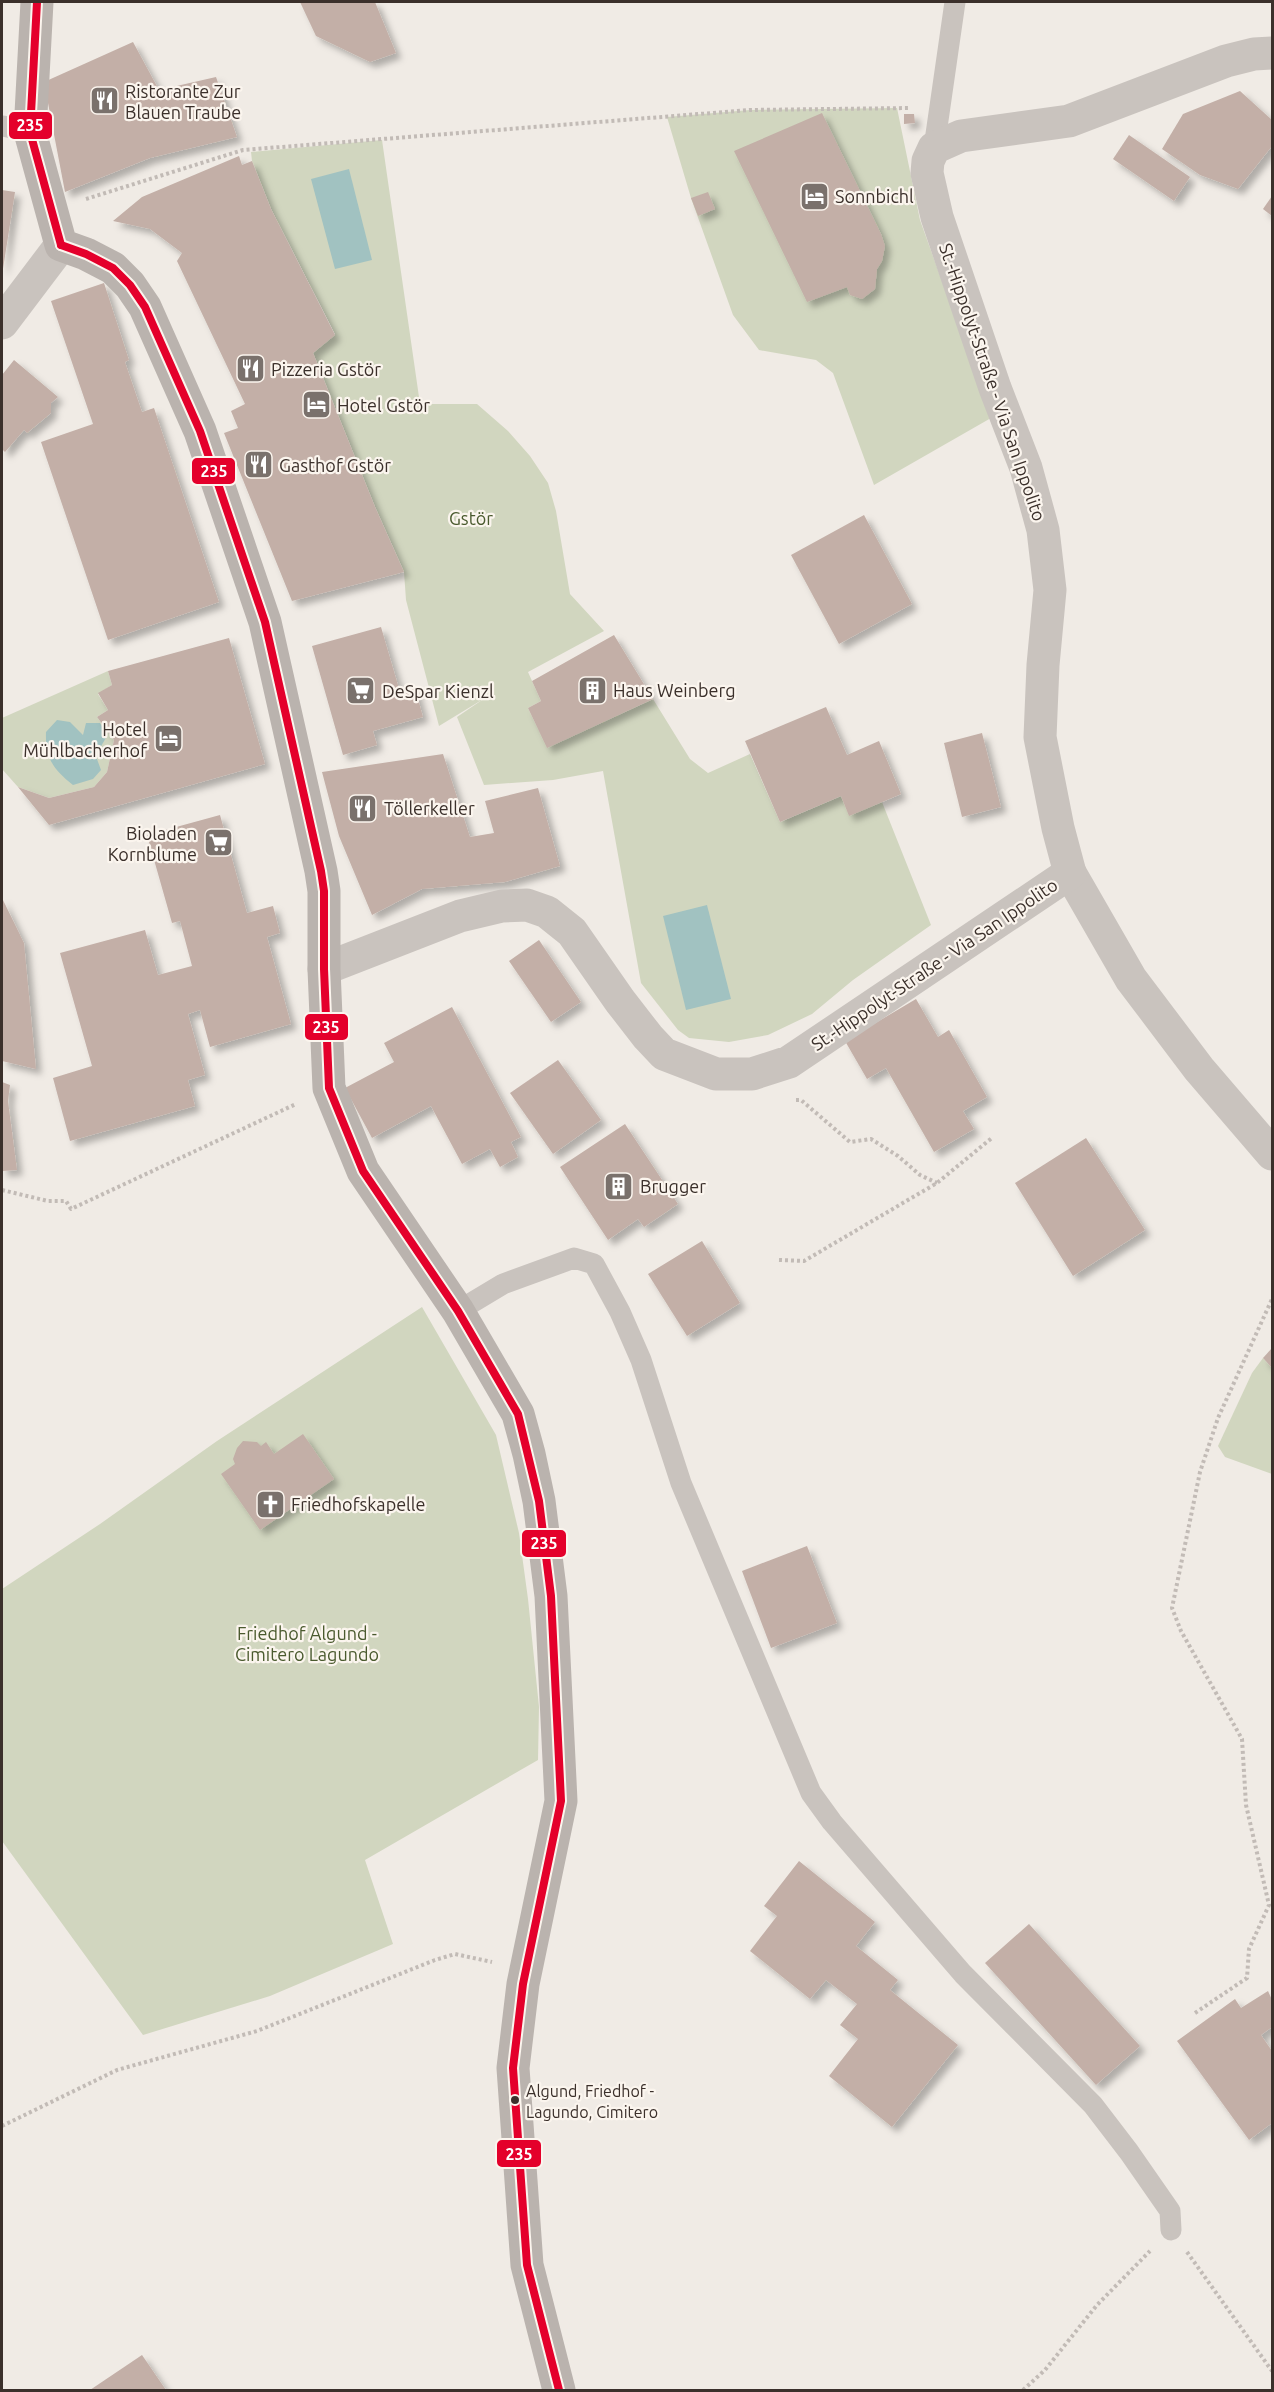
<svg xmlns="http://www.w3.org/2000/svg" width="1274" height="2392" viewBox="0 0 1274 2392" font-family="Ubuntu,sans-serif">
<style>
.green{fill:#d1d6bf}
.water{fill:#a1c2c1}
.building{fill:#c3afa7;filter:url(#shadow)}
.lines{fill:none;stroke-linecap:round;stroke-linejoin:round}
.path{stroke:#c2bbb6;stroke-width:4;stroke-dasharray:3 3;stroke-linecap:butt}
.lane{stroke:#c9c3be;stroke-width:21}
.street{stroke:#c9c3be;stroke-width:33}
.secondary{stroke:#bab3ae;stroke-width:33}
.bus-1-casing{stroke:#fbf5ee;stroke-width:12}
.bus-1{stroke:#e4002b;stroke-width:8}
.bus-dot{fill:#3b302b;stroke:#fbf5ee;stroke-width:2}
.labels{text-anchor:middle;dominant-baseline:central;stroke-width:4.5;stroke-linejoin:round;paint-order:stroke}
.bus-label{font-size:16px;fill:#3b302b;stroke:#fbf5ee;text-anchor:start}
.poi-label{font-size:18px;fill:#3b302b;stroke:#fbf5ee;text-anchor:start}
.street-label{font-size:18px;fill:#3b302b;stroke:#fbf5ee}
.park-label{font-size:18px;fill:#4a5a2e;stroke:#fbf5ee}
.line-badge{stroke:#fbf5ee;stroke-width:2}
.badge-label{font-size:16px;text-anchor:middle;font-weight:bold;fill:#fff}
</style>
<defs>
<filter id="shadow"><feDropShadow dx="5.5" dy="5.5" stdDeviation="3" flood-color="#0004"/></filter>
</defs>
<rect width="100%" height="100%" fill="#f0ebe5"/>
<g class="green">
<path d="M897 108 920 220 991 418 874 485 833 373 816 360 759 350 733 315 691 198 667 117 750 110Z"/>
<path d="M382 140 420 404H477L508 431 530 456 548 483 556 511 570 594 604 631 528 672 541 701 528 708 547 747 653 699 690 759 708 773 750 754 780 822 841 796 849 815 882 802 931 925 853 980 812 1014 768 1035 729 1042 689 1038 678 1030 641 983 603 771 553 780 484 785 457 717 485 698 439 726 406 600 404 572 375 507 313 353 335 334 271 209 252 161 251 152Z"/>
<path d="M108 671 112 685 98 694 108 710 97 717 114 740 107 772 94 787 49 798 18 787 2 769V718Z"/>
<path d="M422 1307 496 1435 519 1533 528 1599 539 1707 538 1760 365 1860 393 1944 270 1996 143 2035 2 1841V1589L100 1524 217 1441Z"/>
<path d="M1263 1358 1272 1368V1474L1225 1457 1218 1446 1252 1373Z"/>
</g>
<g class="water">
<path d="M349 169 372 260 335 269 311 179Z"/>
<path d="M57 720 70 722 83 735 86 723H100L107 736 100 748 94 751 101 770 93 779 73 785C53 769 45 758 46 732Z"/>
<path d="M707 905 731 999 686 1010 663 916Z"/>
</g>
<g class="building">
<path d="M300 2H375L396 53 370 62 316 36Z"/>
<path d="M133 42 159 90 216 77 237 137 150 158 65 192 44 82Z"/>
<path d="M1240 91 1272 120V146L1238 189 1200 175 1162 149 1183 114Z"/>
<path d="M822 113 881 234 885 246 882 261 877 269 875 289 862 299 850 295 847 287 807 302 734 151Z"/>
<path d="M904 114H914L915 123 904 124Z"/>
<path d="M1129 135 1190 177 1174 201 1113 159Z"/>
<path d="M239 156 242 165 252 161 271 209 335 335 313 353 375 507 404 572 292 601 224 433 238 428 231 411 245 404 177 261 182 253 150 229 113 221 142 197Z"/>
<path d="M2 190 15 192 3 269H2Z"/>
<path d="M708 192 715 209 698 216 691 198Z"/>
<path d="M1272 196V216L1263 209Z"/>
<path d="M104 283 129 360 125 362 142 412 154 408 219 602 108 640 41 442 93 424 51 301Z"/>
<path d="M14 360 58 397 51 403V413L27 433 24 430 5 452 2 449V375Z"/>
<path d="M864 515 912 604 839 644 791 555Z"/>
<path d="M381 627 400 692 415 688 423 717 373 731 377 745 343 755 312 646Z"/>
<path d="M614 635 653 699 547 748 528 708 541 701 532 681Z"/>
<path d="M229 638 265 764 49 825 18 787 49 798 94 787 107 772 114 740 97 717 108 710 98 693 112 685 108 671Z"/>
<path d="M826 707 847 755 879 741 901 794 849 816 841 796 780 822 745 741Z"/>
<path d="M982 733 1001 807 962 817 944 743Z"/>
<path d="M443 754 470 837 494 833 485 801 538 788 560 866 505 882 422 889 372 915 339 836 322 772Z"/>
<path d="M220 815 247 913 273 906 280 933 267 937 291 1024 210 1047 200 1010 188 1014 205 1075 188 1080 195 1106 70 1141 53 1078 92 1066 60 953 145 930 158 975 192 966 180 921 172 923 147 835Z"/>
<path d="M2 898 24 943 36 1069 2 1061Z"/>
<path d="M539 940 581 1002 551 1022 509 961Z"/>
<path d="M916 999 938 1037 949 1030 987 1097 963 1111 974 1129 934 1152 886 1068 867 1079 845 1041Z"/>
<path d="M452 1007 521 1137 511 1142 518 1157 500 1167 490 1149 462 1164 431 1106 372 1138 345 1088 394 1062 384 1043Z"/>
<path d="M558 1060 601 1120 553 1154 510 1093Z"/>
<path d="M2 1082 10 1085 8 1101 17 1170 2 1171Z"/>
<path d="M625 1124 678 1204 644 1227 638 1219 608 1240 560 1167Z"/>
<path d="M1086 1138 1145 1230 1073 1276 1015 1183Z"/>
<path d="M702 1241 740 1303 687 1336 648 1274Z"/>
<path d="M1272 1348V1368L1263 1358Z"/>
<path d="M303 1434 334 1479 260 1530 221 1474 235 1464 233 1459 237 1448 243 1441 257 1442 261 1446 266 1442 274 1454Z"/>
<path d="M807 1546 837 1623 771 1648 742 1571Z"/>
<path d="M799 1861 875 1922 856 1946 898 1980 890 1990 958 2045 892 2127 829 2076 858 2039 840 2025 857 2004 826 1980 810 1999 750 1951 777 1916 764 1906Z"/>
<path d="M1029 1924 1140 2046 1096 2085 985 1963Z"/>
<path d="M1268 1991 1272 2000V2027L1261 2035 1272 2051V2123L1249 2140 1177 2041 1235 1999 1241 2008Z"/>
<path d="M142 2355 166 2390H90Z"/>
</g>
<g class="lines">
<g class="path">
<path d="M86 199 243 150 750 110 909 108"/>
<path d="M796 1100H801L850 1142 871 1139 898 1156 920 1175 937 1183"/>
<path d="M2 1190 48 1201H66L71 1209 296 1104"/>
<path d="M779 1260 804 1261 937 1183 993 1137"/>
<path d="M1195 2013 1247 1978 1249 1949 1269 1905 1246 1805 1242 1739 1181 1631 1172 1608 1200 1472 1218 1418 1272 1299"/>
<path d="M2 2126 117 2070 257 2031 435 1960 455 1954 492 1962"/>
<path d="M1187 2252 1272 2371"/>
<path d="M1023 2390 1045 2370 1097 2305 1150 2251"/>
</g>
<g class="lane">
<path d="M3 126 30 132"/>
<path d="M934 148 955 2"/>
<path d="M458 1311 503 1284 574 1258 594 1264 620 1312 641 1360 681 1483 811 1793 832 1822 963 1974 1093 2105 1129 2152 1170 2211 1171 2230"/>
</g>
<g class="street">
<path d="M2 323 61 245"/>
<path d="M1070 873 1131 979 1199 1069 1272 1154"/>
<path d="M324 969 460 916 502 906 527 905 547 912 572 932 620 1001 648 1037 664 1054 716 1074H752L789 1062 1070 873 1058 828 1040 737 1043 665 1050 590 1043 530 1026 468 995 388 937 217 927 173 928 161 934 148 961 136 1069 121 1226 61 1254 54 1272 53"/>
</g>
<path class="secondary" d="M37 2 30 132 61 245 86 254 113 268 130 285 145 307 200 431 265 622 321 871 324 891V969L329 1088 363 1171 458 1311 518 1414 529 1454 539 1501 551 1596 561 1801 523 1984 513 2068 527 2265 559 2390"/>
<defs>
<g id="bus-1">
<path d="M37 2 30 132 61 245"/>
<path d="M61 245 86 254 113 268 130 285 145 307 200 431 265 622 321 871 324 891V969L329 1088 363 1171 458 1311 518 1414 539 1501 551 1596 561 1801 523 1984 513 2068 527 2265 559 2390"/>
</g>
</defs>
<use href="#bus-1" class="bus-1-casing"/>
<use href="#bus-1" class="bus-1"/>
</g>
<defs>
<symbol id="restaurant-square" viewBox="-11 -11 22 22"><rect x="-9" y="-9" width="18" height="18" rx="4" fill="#7a716c" stroke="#fbf5ee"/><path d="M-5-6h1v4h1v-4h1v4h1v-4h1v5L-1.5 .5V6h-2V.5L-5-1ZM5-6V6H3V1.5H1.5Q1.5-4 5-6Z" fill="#fff"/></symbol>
<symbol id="hotel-square" viewBox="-11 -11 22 22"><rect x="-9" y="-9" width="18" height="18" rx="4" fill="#7a716c" stroke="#fbf5ee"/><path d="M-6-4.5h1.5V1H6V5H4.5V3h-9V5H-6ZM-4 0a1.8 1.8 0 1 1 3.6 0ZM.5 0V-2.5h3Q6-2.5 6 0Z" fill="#fff"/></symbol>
<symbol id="building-square" viewBox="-11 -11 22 22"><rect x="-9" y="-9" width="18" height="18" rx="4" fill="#7a716c" stroke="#fbf5ee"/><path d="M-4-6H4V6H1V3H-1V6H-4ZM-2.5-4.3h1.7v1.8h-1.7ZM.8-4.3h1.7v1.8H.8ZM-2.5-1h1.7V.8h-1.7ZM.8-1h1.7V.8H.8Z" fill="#fff"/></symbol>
<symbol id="supermarket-square" viewBox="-11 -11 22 22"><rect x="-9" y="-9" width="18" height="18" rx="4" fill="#7a716c" stroke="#fbf5ee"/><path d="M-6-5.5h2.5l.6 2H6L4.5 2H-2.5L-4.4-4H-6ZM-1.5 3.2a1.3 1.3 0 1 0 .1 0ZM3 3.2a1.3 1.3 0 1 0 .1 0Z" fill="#fff"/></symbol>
<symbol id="church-square" viewBox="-11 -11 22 22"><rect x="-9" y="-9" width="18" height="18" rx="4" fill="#7a716c" stroke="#fbf5ee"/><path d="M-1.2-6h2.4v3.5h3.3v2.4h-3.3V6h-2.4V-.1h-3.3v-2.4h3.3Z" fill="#fff"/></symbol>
</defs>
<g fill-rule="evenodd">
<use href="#restaurant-square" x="88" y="84" width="33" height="33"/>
<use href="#hotel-square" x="798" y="180" width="33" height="33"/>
<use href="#restaurant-square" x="234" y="352" width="33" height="33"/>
<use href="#hotel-square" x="300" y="388" width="33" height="33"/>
<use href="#restaurant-square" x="242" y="448" width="33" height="33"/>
<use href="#building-square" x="576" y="674" width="33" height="33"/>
<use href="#supermarket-square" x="344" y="674" width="33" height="33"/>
<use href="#hotel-square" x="152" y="722" width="33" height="33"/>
<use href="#restaurant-square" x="346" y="792" width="33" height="33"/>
<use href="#supermarket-square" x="202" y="826" width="33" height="33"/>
<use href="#building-square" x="602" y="1170" width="33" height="33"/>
<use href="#church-square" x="254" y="1488" width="33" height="33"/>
</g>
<circle class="bus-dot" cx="515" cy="2100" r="5"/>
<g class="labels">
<g class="bus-label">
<text x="526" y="2091">Algund, Friedhof -<tspan x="526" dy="21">Lagundo, Cimitero</tspan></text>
</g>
<g class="poi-label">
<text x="125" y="91">Ristorante Zur<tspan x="125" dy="21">Blauen Traube</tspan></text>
<text x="835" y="196">Sonnbichl</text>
<text x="271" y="369">Pizzeria Gstör</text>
<text x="337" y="405">Hotel Gstör</text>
<text x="279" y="465">Gasthof Gstör</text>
<text x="613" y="690">Haus Weinberg</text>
<text x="382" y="691">DeSpar Kienzl</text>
<text x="147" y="729" text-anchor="end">Hotel<tspan x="147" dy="21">Mühlbacherhof</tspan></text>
<text x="384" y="808">Töllerkeller</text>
<text x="197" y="833" text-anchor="end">Bioladen<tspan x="197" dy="21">Kornblume</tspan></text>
<text x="640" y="1186">Brugger</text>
<text x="291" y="1504">Friedhofskapelle</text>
</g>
<g class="street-label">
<text transform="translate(993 382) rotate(71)">St.-Hippolyt-Straße - Via San Ippolito</text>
<text transform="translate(934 964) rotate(-34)">St.-Hippolyt-Straße - Via San Ippolito</text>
</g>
<g class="park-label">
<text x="471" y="518">Gstör</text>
<text x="307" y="1633">Friedhof Algund -<tspan x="307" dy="21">Cimitero Lagundo</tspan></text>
</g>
</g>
<g class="line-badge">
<rect x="8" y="111" width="45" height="29" rx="6" fill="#e4002b"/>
<rect x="191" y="457" width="45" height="28" rx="6" fill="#e4002b"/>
<rect x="304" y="1013" width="45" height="28" rx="6" fill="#e4002b"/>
<rect x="521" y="1529" width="46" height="29" rx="6" fill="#e4002b"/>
<rect x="496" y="2139" width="46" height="29" rx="6" fill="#e4002b"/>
</g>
<g class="badge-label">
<text x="30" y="131">235</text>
<text x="214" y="477">235</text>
<text x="326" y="1033">235</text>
<text x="544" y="1549">235</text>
<text x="519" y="2160">235</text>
</g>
<rect width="1274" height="2392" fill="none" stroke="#3b302b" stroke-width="6"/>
</svg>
